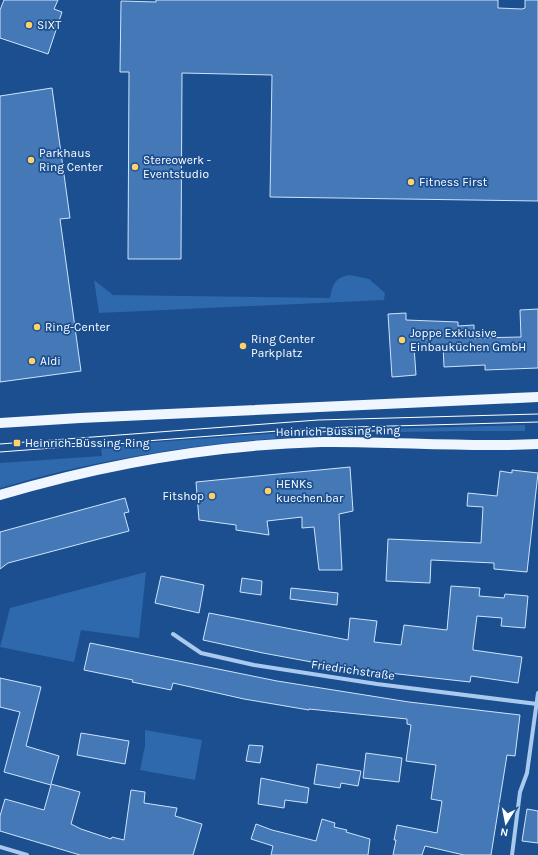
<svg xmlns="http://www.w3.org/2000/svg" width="538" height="855" viewBox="0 0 538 855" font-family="Karla,sans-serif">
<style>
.green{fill:#2e69ad}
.building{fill:#4478b7;stroke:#cfe3fa}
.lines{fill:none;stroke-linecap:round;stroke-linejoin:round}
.minor{stroke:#a9c9ee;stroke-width:4}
.primary{stroke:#f0f6ff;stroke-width:10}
.tram{stroke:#fff;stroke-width:1}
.poi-dot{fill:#ffd166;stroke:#1b4f8f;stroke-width:1.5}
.labels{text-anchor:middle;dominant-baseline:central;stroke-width:3.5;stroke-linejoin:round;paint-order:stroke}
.poi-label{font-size:12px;fill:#fff;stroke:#1b4f8f;text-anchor:start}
.street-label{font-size:12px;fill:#fff;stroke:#1b4f8f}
</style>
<rect width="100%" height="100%" fill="#1b4f8f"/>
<g class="green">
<path d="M350 275 369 279 385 293 384 300 99 313 94 280 113 295 330 298C333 284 335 277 350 275Z"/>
<path d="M525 425V431C345 430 174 436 0 488V463L102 456 101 446 309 431Z"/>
<path d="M146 572 139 638 81 630 74 662 0 647 10 608Z"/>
<path d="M145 730 202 740 195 780 140 770 145 746Z"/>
</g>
<g class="building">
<path d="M4 0H58L54 9 62 12 48 54 0 38V10Z"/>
<path d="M156 0H498V8L522 9 525 8V0H538V201L270 197 272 75 182 73 181 259H128L129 72H120L121 1 156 2Z"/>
<path d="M52 88 70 218 60 219 81 371 0 382V96Z"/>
<path d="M538 309V368L485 370V365L444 367 443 345 414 347 416 375 392 377 388 314 406 313V320L458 322V326L474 325V338L521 337 520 310Z"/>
<path d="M350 467 353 511 339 514 342 570H319L314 527 302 528V517L267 521 269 535 236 530V525L199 520 196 482Z"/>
<path d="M512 470 538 473 527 572 494 569V563L431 560 430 583 386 581 388 539 481 543 483 507 467 506 468 493 497 496 500 471 512 473Z"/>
<path d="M125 498 129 512 124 513 129 531 8 563 0 569V532Z"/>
<path d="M161 576 204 585 199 613 155 603Z"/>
<path d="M242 578 262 581 261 595 240 592Z"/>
<path d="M451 586 480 588 479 596 504 598 505 594 528 596 525 628 501 626 502 618 477 616 473 647V650L522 657 518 683 471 676 470 682 344 668 263 653 203 640 209 613 348 640 350 618 377 621 374 642 401 645 404 625 447 630Z"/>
<path d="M291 588 338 593 337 605 290 599Z"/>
<path d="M90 643 277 681 409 702 520 715 515 756 507 755 491 855H464L425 846 422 855H393L396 840H394L397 825 437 833 442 801 431 799 436 765 406 761 411 725 407 724V719L309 709V710L244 699 173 683 171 690 132 682 133 680 84 670Z"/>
<path d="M0 678 41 687 26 746 59 756 51 784 80 792 71 824 81 829 111 839 112 837 124 840 131 790 145 792 144 803 177 808 175 816 202 824 193 855H80L0 831V816L5 799 44 810 51 785 4 772 20 712 0 707Z"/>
<path d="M81 733 129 741 125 764 77 755Z"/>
<path d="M249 745 263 746 260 763 246 761Z"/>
<path d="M366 753 402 758 399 782 363 778Z"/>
<path d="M317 764 361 771 358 786 341 783 340 788 314 784Z"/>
<path d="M261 778 309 788 307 803 285 800 284 808 258 804Z"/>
<path d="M527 809 538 811V843L522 841Z"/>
<path d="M322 819 335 823 334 827 347 830 346 832 370 839 368 855H271L273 846 251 839 256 824 272 830 316 841Z"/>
</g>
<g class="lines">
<g class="minor">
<path d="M173 634 201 653 254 665 377 684 537 704"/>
<path d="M0 847 27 855"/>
<path d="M512 855 520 792 527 773 538 693"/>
</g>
<g class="primary">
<path d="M0 423 80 418 538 397"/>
<path d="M0 495C104 464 212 445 321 442 393 441 466 448 538 444"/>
</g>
<g class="tram">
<path d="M0 444 318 420 538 414"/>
<path d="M0 452 318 428 538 422"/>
</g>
</g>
<g class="poi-dot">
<circle cx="29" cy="25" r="4"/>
<circle cx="31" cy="160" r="4"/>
<circle cx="135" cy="167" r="4"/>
<circle cx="411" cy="182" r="4"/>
<circle cx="37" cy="327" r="4"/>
<circle cx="402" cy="340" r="4"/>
<circle cx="243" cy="346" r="4"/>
<circle cx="32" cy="361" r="4"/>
<rect x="13" y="439" width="8" height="8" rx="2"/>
<circle cx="268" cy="491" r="4"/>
<circle cx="212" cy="496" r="4"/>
</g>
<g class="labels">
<g class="poi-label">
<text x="37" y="25">SIXT</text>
<text x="39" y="153">Parkhaus<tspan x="39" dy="14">Ring Center</tspan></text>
<text x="143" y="160">Stereowerk -<tspan x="143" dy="14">Eventstudio</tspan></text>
<text x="419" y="182">Fitness First</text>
<text x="45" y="327">Ring-Center</text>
<text x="410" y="333">Joppe Exklusive<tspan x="410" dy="14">Einbauküchen GmbH</tspan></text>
<text x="251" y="339">Ring Center<tspan x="251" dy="14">Parkplatz</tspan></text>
<text x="40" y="361">Aldi</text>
<text x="25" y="443">Heinrich-Büssing-Ring</text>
<text x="276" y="484">HENKs<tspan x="276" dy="14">kuechen.bar</tspan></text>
<text x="204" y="496" text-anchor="end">Fitshop</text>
</g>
<g class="street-label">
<text transform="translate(338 431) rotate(-1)">Heinrich-Büssing-Ring</text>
<text transform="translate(353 670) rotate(8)">Friedrichstraße</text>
</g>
</g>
<g transform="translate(506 823) rotate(190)" stroke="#1b4f8f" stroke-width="3" paint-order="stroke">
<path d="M0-3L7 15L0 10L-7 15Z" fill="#ffffff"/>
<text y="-6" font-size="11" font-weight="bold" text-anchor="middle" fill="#ffffff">N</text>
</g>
</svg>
